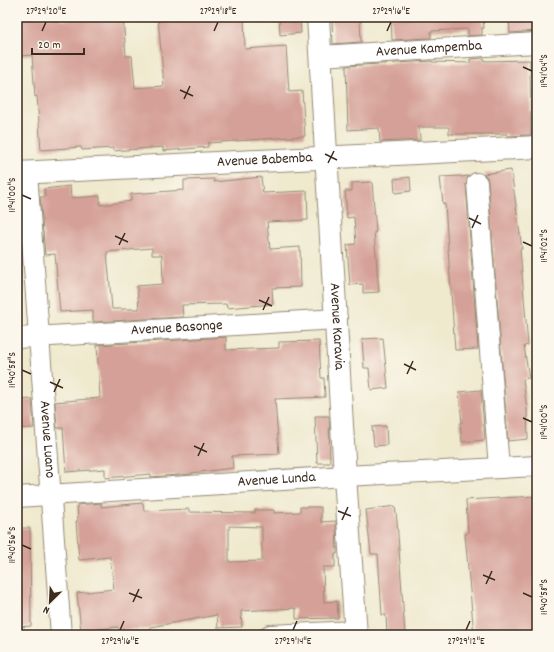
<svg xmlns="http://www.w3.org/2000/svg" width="554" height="652" viewBox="0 0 554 652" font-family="Dekko,sans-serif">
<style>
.building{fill:#d5a097;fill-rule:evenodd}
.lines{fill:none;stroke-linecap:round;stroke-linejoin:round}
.minor-casing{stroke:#958a76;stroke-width:22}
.tertiary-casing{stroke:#958a76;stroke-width:24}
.minor{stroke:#fff;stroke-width:20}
.tertiary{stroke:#fff;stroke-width:22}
.ticks{fill:none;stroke:#3b2a1e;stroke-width:1.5}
.labels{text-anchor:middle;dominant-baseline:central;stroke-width:4;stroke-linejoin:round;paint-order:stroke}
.street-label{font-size:15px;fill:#3b2a1e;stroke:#fbf7ec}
.neatline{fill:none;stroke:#3b2a1e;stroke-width:1.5}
.ticks-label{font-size:10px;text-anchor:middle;fill:#3b2a1e}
</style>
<rect width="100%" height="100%" fill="#fbf7ec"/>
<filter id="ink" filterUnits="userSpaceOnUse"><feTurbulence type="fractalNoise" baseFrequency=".025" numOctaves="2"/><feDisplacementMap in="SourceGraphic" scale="8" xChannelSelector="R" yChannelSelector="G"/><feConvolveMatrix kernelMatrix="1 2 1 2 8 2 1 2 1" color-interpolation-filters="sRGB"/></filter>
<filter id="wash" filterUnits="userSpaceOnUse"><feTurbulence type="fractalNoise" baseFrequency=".012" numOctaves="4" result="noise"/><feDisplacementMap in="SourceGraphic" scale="16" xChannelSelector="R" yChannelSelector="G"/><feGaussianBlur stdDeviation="0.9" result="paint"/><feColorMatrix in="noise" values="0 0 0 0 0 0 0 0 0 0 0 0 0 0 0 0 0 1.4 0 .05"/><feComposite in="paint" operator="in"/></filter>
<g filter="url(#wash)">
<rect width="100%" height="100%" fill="#efe9ce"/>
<g id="blocks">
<g class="building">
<path d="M18 17H61V20L123 17 126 56H132L135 88 164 86 158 18 244 17 245 49 286 46 289 92 302 91 305 136 208 143V147L163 151V147L113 151V148L82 150 81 147 41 150 37 96 35 97 32 55 21 56Z"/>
<path d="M279 17H300L301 33 280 35Z"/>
<path d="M332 17H360L361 42 333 44Z"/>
<path d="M391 17H483L484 28H482V35L468 36V29L431 31V38L392 40Z"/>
<path d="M509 17H537V31L510 33Z"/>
<path d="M484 58V61L530 60 531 135 507 136V134H449V127H419L420 140 380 142 379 128 348 130 346 66 432 61V62L470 63V59Z"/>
<path d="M511 170 522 249H520L528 345 524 346 529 378 523 379 527 410 528 439 508 441 488 182 487 177 484 174Z"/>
<path d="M461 176V177L468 176 466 184 478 349 455 350 445 204H443L440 177Z"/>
<path d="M261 177 263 193 307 191 308 220 267 222 270 249 300 247 301 287 272 288 273 304 227 308 226 304 182 305 183 317 95 322 93 321V310L60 312 55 254 45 255 40 197H45L44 189 70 186 71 198 100 196V205L131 201V194L184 190V180L214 179V182ZM152 248V255H162L163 284 137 286 139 309H112L107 252Z"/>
<path d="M410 177 411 191 395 193 394 179Z"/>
<path d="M372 182 376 232H374L379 292 363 293V284L350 285 347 245 356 244 354 217 347 218 345 191H352V183Z"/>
<path d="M17 199 22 257H17Z"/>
<path d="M226 337V350L279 348V342L319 341 321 378H324L325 397 275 399 279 454 232 456 233 468 192 473V474L151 477V474L105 478V469L66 472 63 428H57L55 402 100 398 97 345Z"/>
<path d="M383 338 388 388 371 390 369 368H364L362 339Z"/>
<path d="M481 390 485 440 462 442 460 423H462L459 392Z"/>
<path d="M32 399 34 428 17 429V400Z"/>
<path d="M315 416H329L330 463H317Z"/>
<path d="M386 426 387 445 374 446 372 427Z"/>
<path d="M537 496V577H533L536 635H474L465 534 468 533 466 500Z"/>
<path d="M101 503V507L143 503 144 511 189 509V512L255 513V510H274V513L300 512V507H321V522L336 521 337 554H335V567H323L324 602 337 601 338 618 296 619V608L241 611 242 627 218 628 217 615 150 627V629L119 630 118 627 81 631 77 593 114 589 110 557 79 560 76 521H78L77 505ZM229 526 262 527V561L229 562Z"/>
<path d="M395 506 397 521 405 635H387L386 615H382L378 554H371L366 510Z"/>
<path d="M17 528H30L31 626 17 627Z"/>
</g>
</g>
</g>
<g filter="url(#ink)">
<use href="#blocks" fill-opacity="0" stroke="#958a76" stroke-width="1"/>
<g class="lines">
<defs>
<g id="minor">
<path id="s1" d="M320 56 537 43"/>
<path id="s2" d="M27 173 61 635"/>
<path d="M477 183 499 468"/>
<path id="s3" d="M17 338 337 319"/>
<path id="s4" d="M17 497 345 476 537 466"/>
<path d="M270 635 355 631"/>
</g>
<g id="tertiary">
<path id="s5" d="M318 17 345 476 356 635"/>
<path id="s6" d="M17 173 537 147"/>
</g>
</defs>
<use href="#minor" class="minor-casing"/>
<use href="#tertiary" class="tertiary-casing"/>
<use href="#minor" class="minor"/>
<use href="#tertiary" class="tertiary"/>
</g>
</g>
<path class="ticks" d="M42 31 46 22M214 31 218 22M387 31 391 22M523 67 532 71M180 90 193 96M184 99 190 86M325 154 337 160M328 163 334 151M22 195 31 199M469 218 481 224M472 228 478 215M115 236 128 242M523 242 532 246M119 245 125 233M259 300 272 306M263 310 269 297M404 364 416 370M22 370 31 374M407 374 413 361M50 382 63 388M54 392 60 379M523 418 532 422M194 446 207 452M198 456 204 443M338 511 351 516M342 520 348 507M22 545 31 549M483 575 495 580M486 584 492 571M129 593 142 598M523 593 532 597M133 602 139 589M120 630 124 621M293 630 297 621M466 630 470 621"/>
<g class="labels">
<g class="street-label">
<text stroke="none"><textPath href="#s1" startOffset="109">Avenue Kampemba</textPath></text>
<text stroke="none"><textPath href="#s6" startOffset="248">Avenue Babemba</textPath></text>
<text stroke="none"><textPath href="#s5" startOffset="310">Avenue Karavia</textPath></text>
<text stroke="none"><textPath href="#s3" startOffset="160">Avenue Basonge</textPath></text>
<text stroke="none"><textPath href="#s2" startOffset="267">Avenue Luano</textPath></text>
<text stroke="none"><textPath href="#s4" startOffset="260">Avenue Lunda</textPath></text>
</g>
</g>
<rect width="554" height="652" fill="none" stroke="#fbf7ec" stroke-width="44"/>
<g transform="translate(50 602) rotate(204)" stroke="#fbf7ec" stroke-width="3" paint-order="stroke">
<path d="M0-3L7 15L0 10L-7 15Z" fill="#3b2a1e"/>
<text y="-6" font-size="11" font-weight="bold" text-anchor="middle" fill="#3b2a1e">N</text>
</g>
<path d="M32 48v6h52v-6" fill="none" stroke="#3b2a1e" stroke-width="2"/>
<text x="38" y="48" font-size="12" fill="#3b2a1e" stroke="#fbf7ec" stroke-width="3" paint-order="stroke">20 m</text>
<rect x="22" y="22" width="510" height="608" class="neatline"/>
<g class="ticks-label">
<text x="46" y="14">27°29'20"E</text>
<text x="218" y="14">27°29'18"E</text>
<text x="391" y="14">27°29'16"E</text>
<text transform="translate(543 71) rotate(-90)" y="4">11°41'04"S</text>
<text transform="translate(11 195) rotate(-90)" y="4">11°41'00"S</text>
<text transform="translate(543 246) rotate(-90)" y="4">11°41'02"S</text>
<text transform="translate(11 370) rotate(-90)" y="4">11°40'58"S</text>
<text transform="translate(543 422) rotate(-90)" y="4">11°41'00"S</text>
<text transform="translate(11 545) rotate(-90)" y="4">11°40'56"S</text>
<text transform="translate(543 597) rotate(-90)" y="4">11°40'58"S</text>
<text x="120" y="644">27°29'16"E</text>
<text x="293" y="644">27°29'14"E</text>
<text x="466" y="644">27°29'12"E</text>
</g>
</svg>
